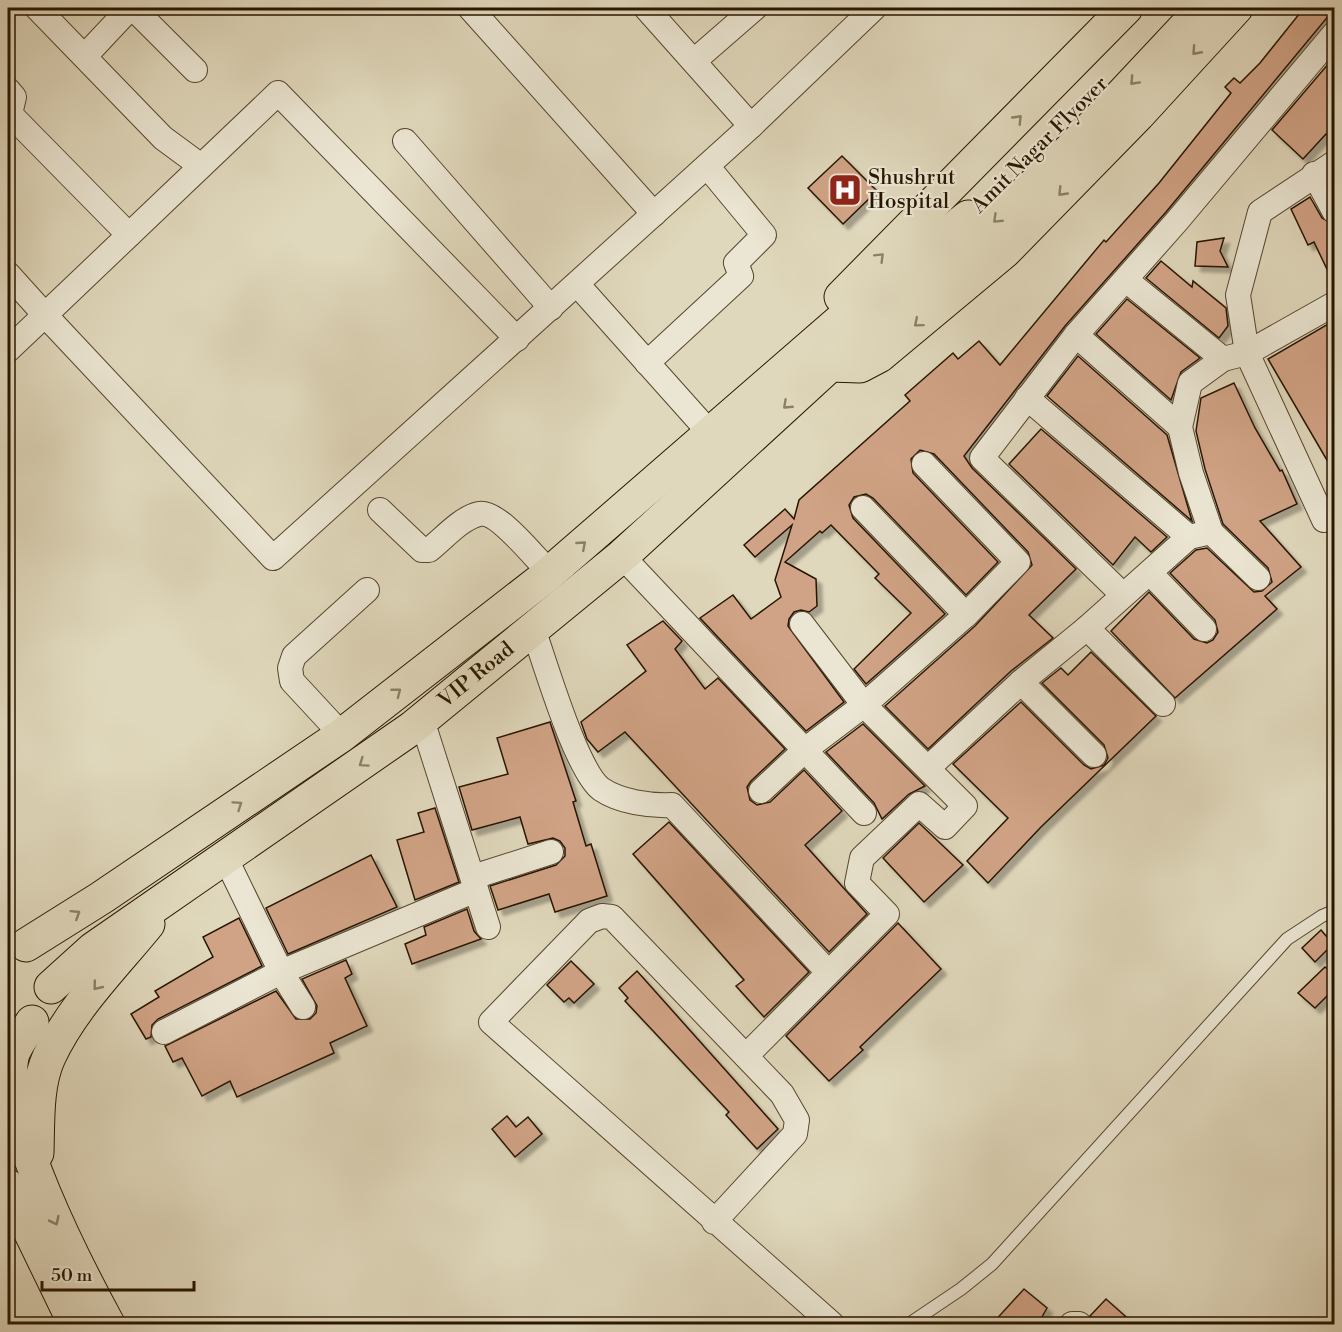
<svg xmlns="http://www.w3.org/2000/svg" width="1342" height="1332" viewBox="0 0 1342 1332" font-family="'Libre Bodoni',serif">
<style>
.building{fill:#d1a386;stroke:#281500;stroke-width:1.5;filter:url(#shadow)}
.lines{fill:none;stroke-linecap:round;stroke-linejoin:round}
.service-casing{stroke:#56462f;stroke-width:14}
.minor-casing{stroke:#56462f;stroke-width:26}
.primary-casing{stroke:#281500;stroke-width:35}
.service{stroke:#ebe6d3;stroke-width:12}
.minor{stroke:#ebe6d3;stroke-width:24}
.primary{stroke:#e0d8bc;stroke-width:33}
.oneway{stroke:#8d8067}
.labels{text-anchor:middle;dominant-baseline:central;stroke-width:4.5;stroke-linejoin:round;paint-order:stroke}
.street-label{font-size:21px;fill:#281500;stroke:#ebe6d3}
.poi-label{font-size:21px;fill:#281500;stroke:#ebe6d3;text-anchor:start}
</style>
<defs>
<filter id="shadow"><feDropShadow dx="5.5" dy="5.5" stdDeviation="1.5" flood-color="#0004"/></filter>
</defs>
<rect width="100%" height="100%" fill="#e0d8bc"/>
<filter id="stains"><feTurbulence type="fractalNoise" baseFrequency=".00333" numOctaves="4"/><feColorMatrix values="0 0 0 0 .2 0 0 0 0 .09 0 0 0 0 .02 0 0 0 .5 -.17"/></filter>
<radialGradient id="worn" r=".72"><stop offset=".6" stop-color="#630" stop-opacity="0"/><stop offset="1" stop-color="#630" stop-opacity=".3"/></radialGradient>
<g class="building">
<path d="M1304 8H1335L1166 212 1065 326 964 456 972 468 1076 569 1029 615 1053 638 1011 671 928 749 885 706 975 626 1032 565 1028 552 934 454 920 450 911 459 913 473 998 562 966 595 873 498 866 494 854 497 849 505 853 518 945 614 866 684 854 669 911 613 875 578 879 574 831 525 822 533 820 531 785 562 816 579 817 606 809 612 801 610 794 612 789 619 788 626 844 702 806 731 700 618 733 595 751 619 781 597 775 580 792 525 755 557 744 545 785 509 794 519 799 500 910 401 905 395 953 353 958 359 979 341 1000 365 1104 240 1106 242 1159 183 1231 93 1225 87 1234 78 1240 83 1260 63Z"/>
<path d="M1335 56V141L1326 134 1303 159 1272 130Z"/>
<path d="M842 156 877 191 843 224 808 188Z"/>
<path d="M1310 197 1322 218 1335 225V286L1314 242 1308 245 1291 209Z"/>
<path d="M1224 238 1220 251 1228 267 1195 266 1197 242Z"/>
<path d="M1161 261 1192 287 1193 281 1226 308 1228 326 1219 338 1146 278Z"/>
<path d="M1127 299 1200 358 1181 372 1171 400 1096 334Z"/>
<path d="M1335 320V474L1268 359Z"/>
<path d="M1078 356 1167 435 1192 521 1047 396Z"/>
<path d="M1234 383 1255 428 1280 471 1282 470 1297 504 1260 521 1301 567 1265 596 1277 609 1175 698 1111 631 1149 592 1194 639 1207 643 1213 640 1218 632 1215 620 1170 573 1196 550 1207 548 1254 592 1262 591 1272 582 1268 568 1223 524 1205 469 1196 431 1201 398Z"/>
<path d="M1041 429 1167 537 1151 552 1135 537 1113 565 1009 464Z"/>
<path d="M663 621 682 641 675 649 705 689 718 678 785 749 751 781 747 787 750 800 757 805 770 802 804 770 842 811 805 845 867 914 829 952 625 732 598 752 587 739 581 722 646 671 627 645Z"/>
<path d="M1091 652 1156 716 1041 827 988 883 967 861 1008 818 953 764 1021 702 1084 765 1091 769 1104 765 1108 758 1104 745 1042 683 1061 668 1068 675Z"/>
<path d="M550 722 576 801 573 802 586 846 591 844 607 896 555 912 549 894 498 910 490 886 556 865 565 856V848L560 841 553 838 528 844 520 817 472 830 459 787 508 774 497 738Z"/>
<path d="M863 724 925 786 909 794 882 819 874 803 826 752Z"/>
<path d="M435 808 459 882 415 900 397 840 424 832 418 813Z"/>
<path d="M669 822 809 972 764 1017 736 986 744 980 633 854Z"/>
<path d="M919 823 963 865 924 902 883 858Z"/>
<path d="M371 855 397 907 288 954 266 908Z"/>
<path d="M467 909 474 931 481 939 412 964 405 944 426 935 424 927Z"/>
<path d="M239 918 262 966 158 1019 152 1025 151 1037 146 1039 131 1014 159 997 155 991 213 957 203 937Z"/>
<path d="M898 923 941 969 860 1047 863 1050 829 1081 786 1036Z"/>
<path d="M1321 930 1333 944 1315 962 1302 948Z"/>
<path d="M346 960 352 974 345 978 367 1026 330 1043 334 1053 237 1097 230 1081 202 1096 182 1058 173 1062 165 1046 276 991 296 1019H310L316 1013 317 1006 302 979Z"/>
<path d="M571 961 594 984 574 1003 569 998 564 1002 547 985Z"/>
<path d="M1325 967 1335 975V988L1315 1008 1298 993Z"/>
<path d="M637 971 778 1129 757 1149 726 1115 729 1112 625 1001 628 998 619 988Z"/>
<path d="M507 1116 516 1127 528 1117 542 1134 515 1157 492 1129Z"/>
<path d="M1024 1289 1047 1308 1038 1324H992Z"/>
<path d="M1106 1299 1134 1324H1099L1092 1318 1090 1316Z"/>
</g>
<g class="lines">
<defs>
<path id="service" d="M909 1324 961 1289 992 1264 1287 939 1322 916 1334 911"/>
<g id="minor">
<path d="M37 8 163 138 201 166"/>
<path d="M133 8 195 70"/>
<path d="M470 8 654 214"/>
<path d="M646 8 751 126"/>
<path d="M85 56 130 8"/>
<path d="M694 61 755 8"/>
<path d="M8 90 14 97 10 114 129 235"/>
<path d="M405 141 551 308"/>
<path d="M1314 174 1334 211"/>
<path d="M8 274 45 315 278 93 517 339"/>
<path d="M1126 280 1223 359"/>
<path d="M577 284 710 433"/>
<path d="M1076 335 1180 427"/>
<path d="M8 350 45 315 273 558 751 126 874 8"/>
<path d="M647 363 741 276 736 263 764 235 707 166"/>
<path d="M1027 398 1189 537"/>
<path d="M863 508 966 615"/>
<path d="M380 510 422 550H429C443 539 461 518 479 514 498 510 536 559 550 573"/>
<path d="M1324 520 1247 353 1238 295 1260 212 1334 163"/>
<path d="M1211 532 1258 578"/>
<path d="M622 556 864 813"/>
<path d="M1150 573 1204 629"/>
<path d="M1123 595 982 458 1076 335 1177 221 1334 34"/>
<path d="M1087 628 1163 704"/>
<path d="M533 629C545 662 576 770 601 789 620 802 650 806 672 805L828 972"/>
<path d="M1021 682 1094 755"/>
<path d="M422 720 488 927"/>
<path d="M342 735 292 681 290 668 294 656 367 590"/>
<path d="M928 768 1021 682 1087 628 1189 537 1211 532 1191 473 1180 427 1190 383 1223 359 1247 353 1334 304"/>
<path d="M761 791 806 749 864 705 966 615 1018 562 924 464"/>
<path d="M225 857 281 972 303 1007"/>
<path d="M473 877 551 852"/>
<path d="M164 1032 281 972 476 890"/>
<path d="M746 1056 887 914 857 883 862 858 919 804 945 827 965 806 864 705 802 624"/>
<path d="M714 1222 795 1134 797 1120 782 1094 612 917 602 916 589 921 491 1022 832 1324"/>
<path d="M1072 1324H1079"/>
</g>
<g id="primary">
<path d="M841 297 1126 8"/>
<path d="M830 365 860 366 879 356 1005 251 1138 115 1236 8"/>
<path d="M26 945 101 898 342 735 545 577 848 314 968 217"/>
<path id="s1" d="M51 987 93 949 412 728 622 556 830 365 973 243 1071 149 1203 8"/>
<path d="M32 1022C26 1032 15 1045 12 1057 0 1119 77 1267 108 1324"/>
<path d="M37 1153C38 1123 36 1085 49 1057 72 1007 114 966 148 924"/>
<path d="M8 1186 75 1324"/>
</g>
</defs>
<use href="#service" class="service-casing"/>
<use href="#minor" class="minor-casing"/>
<use href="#primary" class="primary-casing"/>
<use href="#service" class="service"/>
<use href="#minor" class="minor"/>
<use href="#primary" class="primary"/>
</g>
<defs><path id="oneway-chevron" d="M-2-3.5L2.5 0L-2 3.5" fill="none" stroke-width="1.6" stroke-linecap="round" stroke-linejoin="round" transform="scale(1.5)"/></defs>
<g class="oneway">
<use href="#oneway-chevron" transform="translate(1196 51) rotate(132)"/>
<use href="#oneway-chevron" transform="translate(1134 81) rotate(133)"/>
<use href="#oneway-chevron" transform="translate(1018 119) rotate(-46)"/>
<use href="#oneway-chevron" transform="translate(1062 192) rotate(134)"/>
<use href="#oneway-chevron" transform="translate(997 219) rotate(136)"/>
<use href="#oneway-chevron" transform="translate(880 257) rotate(-45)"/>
<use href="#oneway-chevron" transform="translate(918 323) rotate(140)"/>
<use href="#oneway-chevron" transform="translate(787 405) rotate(137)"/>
<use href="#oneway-chevron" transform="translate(582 545) rotate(-41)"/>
<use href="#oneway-chevron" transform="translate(397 692) rotate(-38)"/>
<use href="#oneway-chevron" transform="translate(363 763) rotate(145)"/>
<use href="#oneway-chevron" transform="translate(238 805) rotate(-34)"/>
<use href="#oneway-chevron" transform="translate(76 914) rotate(-32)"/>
<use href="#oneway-chevron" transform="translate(97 986) rotate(129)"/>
<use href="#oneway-chevron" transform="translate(55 1221) rotate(64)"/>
</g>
<defs>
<symbol id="hospital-square" viewBox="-11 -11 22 22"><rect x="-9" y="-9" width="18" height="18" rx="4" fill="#8f2418" stroke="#ebe6d3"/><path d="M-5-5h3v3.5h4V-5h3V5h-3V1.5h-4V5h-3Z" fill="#fff"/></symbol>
</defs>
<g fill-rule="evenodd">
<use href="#hospital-square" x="826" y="171" width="38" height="38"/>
</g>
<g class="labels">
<g class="street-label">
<text transform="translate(1040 145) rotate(-45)">Amit Nagar Flyover</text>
<text stroke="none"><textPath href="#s1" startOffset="528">VIP Road</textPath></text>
</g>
<g class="poi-label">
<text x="868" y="178">Shushrut<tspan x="868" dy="24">Hospital</tspan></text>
</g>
</g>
<rect width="1342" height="1332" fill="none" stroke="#e0d8bc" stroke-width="30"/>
<rect x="9" y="9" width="1324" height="1314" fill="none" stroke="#281500" stroke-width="3"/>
<rect x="15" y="15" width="1312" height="1302" fill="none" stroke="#281500" stroke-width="1.5"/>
<path d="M42 1281v9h152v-9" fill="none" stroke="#281500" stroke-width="3"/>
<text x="51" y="1281" font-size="18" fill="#281500" stroke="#ebe6d3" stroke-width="4.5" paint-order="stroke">50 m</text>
<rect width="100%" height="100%" filter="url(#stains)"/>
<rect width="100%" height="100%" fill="url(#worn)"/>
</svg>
